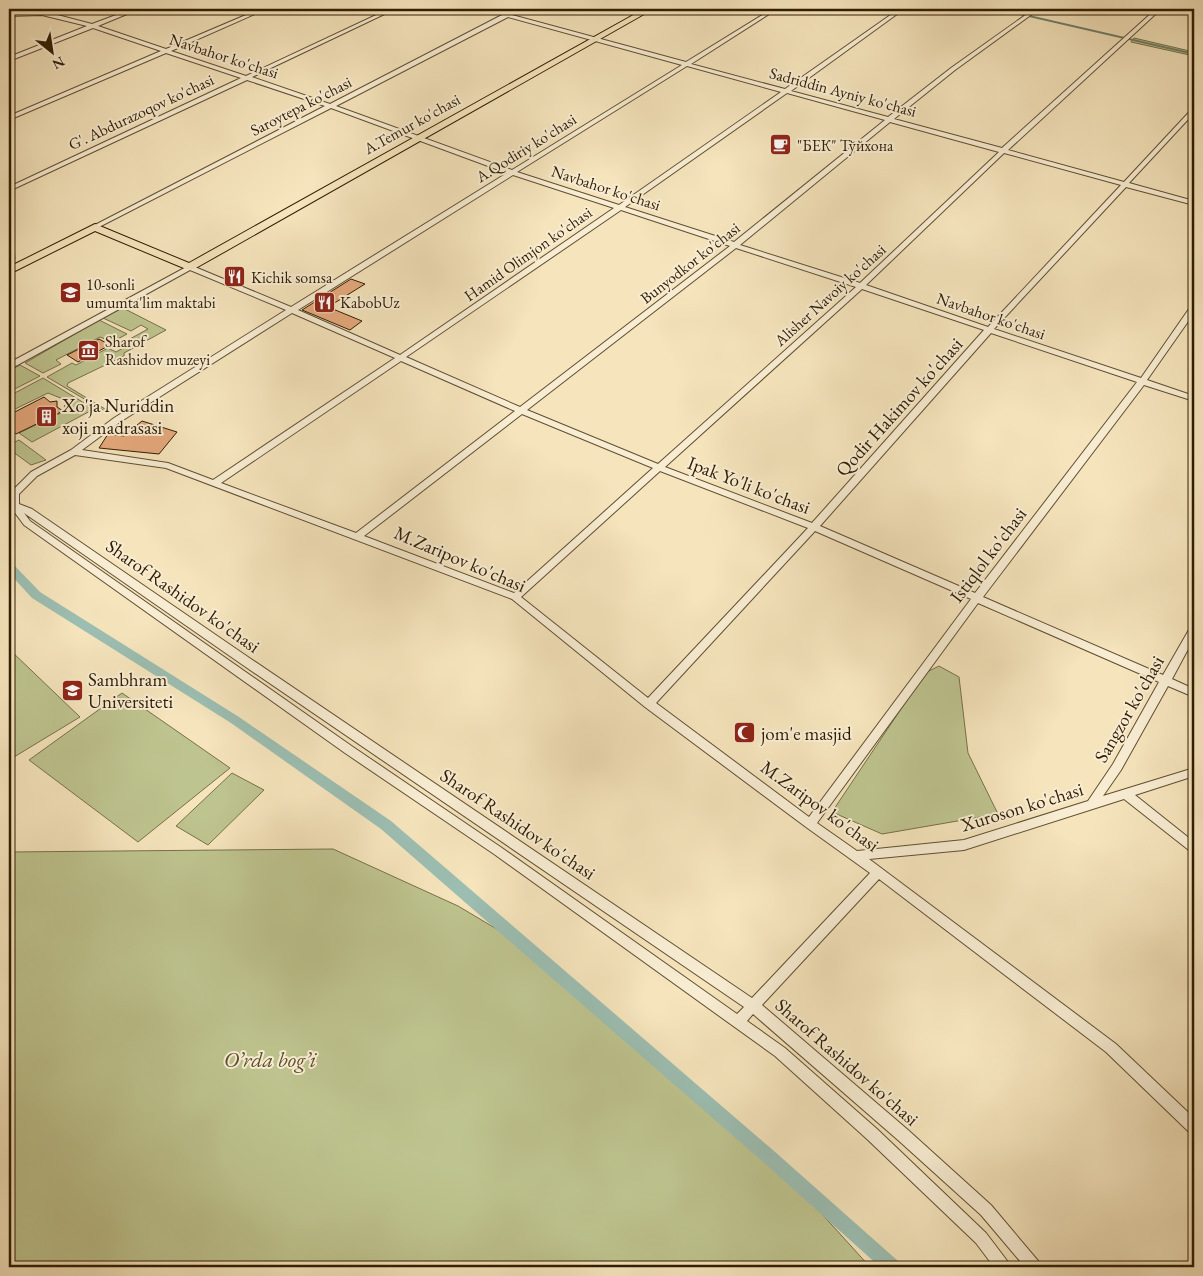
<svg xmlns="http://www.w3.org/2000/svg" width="1203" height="1276" viewBox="0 0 1203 1276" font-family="'EB Garamond',serif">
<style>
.green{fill:#bec48f;stroke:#777049}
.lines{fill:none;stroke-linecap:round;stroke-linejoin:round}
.stream{stroke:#717e6c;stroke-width:2}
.canal{fill:#9cbeb2;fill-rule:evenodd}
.building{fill:#e5a87c;stroke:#301d03}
.minor-casing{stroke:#614f31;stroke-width:2}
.major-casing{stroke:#301d03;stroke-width:2}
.minor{fill:#f8edd3;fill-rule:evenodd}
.major{fill:#f5e4bc;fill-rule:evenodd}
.labels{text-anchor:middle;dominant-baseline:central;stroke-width:4;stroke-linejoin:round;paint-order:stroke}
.far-street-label{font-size:16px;fill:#301d03;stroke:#f8edd3}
.far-poi-label{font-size:16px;fill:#301d03;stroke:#f8edd3;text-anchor:start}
.poi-label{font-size:19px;fill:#301d03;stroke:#f8edd3;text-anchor:start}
.street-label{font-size:19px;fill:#301d03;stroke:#f8edd3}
.near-park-label{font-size:22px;font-style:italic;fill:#5b4f2d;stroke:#f8edd3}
</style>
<rect width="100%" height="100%" fill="#f5e4bc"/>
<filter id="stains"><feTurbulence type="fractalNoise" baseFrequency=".004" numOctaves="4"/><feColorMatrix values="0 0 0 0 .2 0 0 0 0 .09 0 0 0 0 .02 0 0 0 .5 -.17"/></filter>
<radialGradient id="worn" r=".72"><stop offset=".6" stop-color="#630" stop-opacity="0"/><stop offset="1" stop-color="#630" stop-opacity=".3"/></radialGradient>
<g class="green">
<path d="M1134 38 1194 52V56L1131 42Z"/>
<path d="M121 307 166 330 124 353V356L68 383 67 386 110 412 108 413 47 377 72 363 76 365 108 348 116 352 132 343 128 340 148 329 141 325 131 331 103 318Z"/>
<path d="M99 320 127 334 112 342 100 337 56 360 61 364 43 373 25 363Z"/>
<path d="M20 365 40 376 9 392V371Z"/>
<path d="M43 378 94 409 32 442 19 433 67 410 64 406 66 404 63 399 48 393 9 412V396Z"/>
<path d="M19 440 46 460 31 465 9 449V445Z"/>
<path d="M9 649 80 717 9 760Z"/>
<path d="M939 666 959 677 968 753 998 814 882 834 832 812 925 673Z"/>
<path d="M122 693 230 768 138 842 29 760Z"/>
<path d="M232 773 264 790 208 845 176 826Z"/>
<path d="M333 849 458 906 505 934 793 1182 870 1267H9V852Z"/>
</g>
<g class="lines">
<path class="stream" d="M999 9 1194 54"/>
<g class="canal">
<path d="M9 240 13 242 16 259 9 264Z"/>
<path d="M9 563 13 564 40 592 239 717 391 821 774 1151 898 1261 900 1267H880L762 1161 381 829 231 723 32 598 9 573Z"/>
</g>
</g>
<g class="building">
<path d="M351 279 365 284 328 307 362 321 350 330 302 310Z"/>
<path d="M99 339 110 345 78 362 67 355Z"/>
<path d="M44 397 50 402 57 401V407L63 411 16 434 9 428V415Z"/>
<path d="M142 421 177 432 159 454 99 448 108 434 124 436Z"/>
</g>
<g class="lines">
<defs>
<path id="minor" d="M132 9H139L98 26 166 49 260 9H266L171 51 246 76 389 9H395L252 77 330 104 502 15 483 9H490L507 13 515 9H521L512 15 686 62 772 9H777L691 64 785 89 899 9H904L791 91 888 117 951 68 1034 9H1039L955 70 894 119 1002 148 1156 9H1161L1008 150 1124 182 1192 109 1194 108V113L1129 183 1194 201V205L1126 187 994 329 1141 378 1191 306H1194V313L1147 380 1194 396V401L1144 385 983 597 1163 675 1190 628 1194 627V638L1172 679 1194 689V697L1168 686 1121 770 1103 796 1194 768V776L1135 795 1194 842V853L1190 851 1124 799 964 850 869 859 1116 1044 1194 1118V1133L1189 1132 1106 1052 879 879 762 1005 908 1130 991 1205 1039 1262 1041 1267H1025L981 1215 898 1140 753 1014 747 1021 785 1048 877 1129 986 1233 1008 1262 1010 1267H994L976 1243 867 1139 775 1056 494 854 345 753 24 525 10 506V493L31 472 71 450 114 418 286 310 190 270 12 368H9V363L190 265 291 307 507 173 331 108 97 228H93V226L325 106 247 80 9 191V187L241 78 166 53 9 120V116L161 51 93 28 9 61V57L87 26 42 15 9 16V12L42 11 92 24ZM508 17 682 65 512 170 336 106ZM687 66 781 92 619 205 517 172ZM787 93 885 120 734 242 625 207ZM890 122 999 152 860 283 740 245ZM1004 153 1121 185 988 327 866 285ZM513 175 614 208 400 355 298 310ZM621 210 730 246 520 407 406 357ZM736 248 856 287 658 464 527 410ZM862 289 984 330 812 523 665 467ZM292 313 395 358 213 480 168 463 82 450 120 422ZM991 333 1137 382 975 593 820 526ZM401 361 515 411 356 533 221 483ZM522 414 653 468 514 593 364 536ZM75 455 166 468 512 599 645 707 806 827 870 873 752 998 248 657 32 509 19 504V494L37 476ZM660 471 808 528 648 698 521 597ZM24 513 240 663 744 1007 737 1014 502 848 353 747 30 521ZM815 531 971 599 809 817 656 703ZM978 603 1159 682 1113 764 1088 801 964 840 857 851 817 823Z"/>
<path id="major" d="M644 9H653L194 269H186L95 231 9 274V267L95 224 189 263Z"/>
</defs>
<use href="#minor" class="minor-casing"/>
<use href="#major" class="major-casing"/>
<use href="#minor" class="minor"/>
<use href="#major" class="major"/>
</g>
<defs>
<symbol id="cafe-square" viewBox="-11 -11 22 22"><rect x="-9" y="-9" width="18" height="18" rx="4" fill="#8f2418" stroke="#f8edd3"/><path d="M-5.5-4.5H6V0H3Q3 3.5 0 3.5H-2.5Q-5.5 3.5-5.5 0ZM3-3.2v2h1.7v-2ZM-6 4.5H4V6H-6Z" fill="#fff"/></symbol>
<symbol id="restaurant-square" viewBox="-11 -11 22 22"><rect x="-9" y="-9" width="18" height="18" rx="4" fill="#8f2418" stroke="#f8edd3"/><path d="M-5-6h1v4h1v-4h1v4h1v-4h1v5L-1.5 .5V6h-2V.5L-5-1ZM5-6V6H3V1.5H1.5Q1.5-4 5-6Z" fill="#fff"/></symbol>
<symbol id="school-square" viewBox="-11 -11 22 22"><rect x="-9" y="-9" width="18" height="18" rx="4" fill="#8f2418" stroke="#f8edd3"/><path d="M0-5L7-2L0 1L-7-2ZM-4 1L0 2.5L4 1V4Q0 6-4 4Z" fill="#fff"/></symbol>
<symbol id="museum-square" viewBox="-11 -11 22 22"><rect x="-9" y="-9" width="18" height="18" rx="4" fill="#8f2418" stroke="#f8edd3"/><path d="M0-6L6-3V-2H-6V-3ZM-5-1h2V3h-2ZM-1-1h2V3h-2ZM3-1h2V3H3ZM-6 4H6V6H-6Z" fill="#fff"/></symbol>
<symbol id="building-square" viewBox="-11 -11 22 22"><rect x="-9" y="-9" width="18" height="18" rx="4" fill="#8f2418" stroke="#f8edd3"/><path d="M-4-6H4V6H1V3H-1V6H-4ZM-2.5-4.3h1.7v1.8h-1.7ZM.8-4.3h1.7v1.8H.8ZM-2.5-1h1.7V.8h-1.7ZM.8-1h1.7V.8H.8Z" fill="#fff"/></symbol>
<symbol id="university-square" viewBox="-11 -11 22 22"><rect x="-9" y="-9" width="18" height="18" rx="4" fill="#8f2418" stroke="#f8edd3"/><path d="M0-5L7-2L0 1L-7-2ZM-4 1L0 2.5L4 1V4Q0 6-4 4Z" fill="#fff"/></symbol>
<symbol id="mosque-square" viewBox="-11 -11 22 22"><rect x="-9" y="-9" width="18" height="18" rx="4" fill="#8f2418" stroke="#f8edd3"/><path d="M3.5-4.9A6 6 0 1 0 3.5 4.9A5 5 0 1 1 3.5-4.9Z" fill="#fff"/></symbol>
</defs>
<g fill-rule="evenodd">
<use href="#cafe-square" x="768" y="132" width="25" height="25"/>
<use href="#restaurant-square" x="222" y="264" width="25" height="25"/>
<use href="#school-square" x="58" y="280" width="25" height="25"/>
<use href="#restaurant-square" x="312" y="290" width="25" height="25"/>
<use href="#museum-square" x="76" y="338" width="25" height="25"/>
<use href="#building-square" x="34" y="404" width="25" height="25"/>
<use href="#university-square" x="60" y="678" width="25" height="25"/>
<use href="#mosque-square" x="732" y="720" width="25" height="25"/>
</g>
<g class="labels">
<g class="far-street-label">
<text transform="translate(224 56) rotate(18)">Navbahor ko'chasi</text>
<text transform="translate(843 92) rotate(15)">Sadriddin Ayniy ko'chasi</text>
<text transform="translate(301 106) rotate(-27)">Saroytepa ko'chasi</text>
<text transform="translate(141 112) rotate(-25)">G'. Abdurazoqov ko'chasi</text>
<text transform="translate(412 124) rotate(-29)">A.Temur ko'chasi</text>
<text transform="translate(526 148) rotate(-32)">A.Qodiriy ko'chasi</text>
<text transform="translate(606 188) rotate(18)">Navbahor ko'chasi</text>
<text transform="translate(528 254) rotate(-35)">Hamid Olimjon ko'chasi</text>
<text transform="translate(690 263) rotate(-38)">Bunyodkor ko'chasi</text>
<text transform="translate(830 295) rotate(-42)">Alisher Navoiy ko'chasi</text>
<text transform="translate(991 316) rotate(19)">Navbahor ko'chasi</text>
</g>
<g class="far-poi-label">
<text x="797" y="145">"БЕК" Тўйхона</text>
<text x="251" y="277">Kichik somsa</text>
<text x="86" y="284">10-sonli<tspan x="86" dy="18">umumta'lim maktabi</tspan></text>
<text x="340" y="302">KabobUz</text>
<text x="105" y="341">Sharof<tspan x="105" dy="18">Rashidov muzeyi</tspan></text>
</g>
<g class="poi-label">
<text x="62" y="405">Xo'ja Nuriddin<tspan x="62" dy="22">xoji madrasasi</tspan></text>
<text x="88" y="679">Sambhram<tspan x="88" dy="22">Universiteti</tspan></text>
<text x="761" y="733">jom'e masjid</text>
</g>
<g class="street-label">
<text transform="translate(899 407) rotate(-48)">Qodir Hakimov ko'chasi</text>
<text transform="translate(749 485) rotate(21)">Ipak Yo'li ko'chasi</text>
<text transform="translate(988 555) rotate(-53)">Istiqlol ko'chasi</text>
<text transform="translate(460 559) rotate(23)">M.Zaripov ko'chasi</text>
<text transform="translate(183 596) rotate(35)">Sharof Rashidov ko'chasi</text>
<text transform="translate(1129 709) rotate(-60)">Sangzor ko'chasi</text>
<text transform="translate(820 806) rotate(36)">M.Zaripov ko'chasi</text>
<text transform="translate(1022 807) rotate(-17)">Xuroson ko'chasi</text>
<text transform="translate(518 824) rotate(34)">Sharof Rashidov ko'chasi</text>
<text transform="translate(847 1062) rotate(41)">Sharof Rashidov ko'chasi</text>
</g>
<g class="near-park-label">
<text x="270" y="1059">O’rda bog’i</text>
</g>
</g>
<rect width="1203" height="1276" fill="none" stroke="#f5e4bc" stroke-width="30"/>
<rect x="10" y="10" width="1183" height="1256" fill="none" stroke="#301d03" stroke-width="2.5"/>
<rect x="15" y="15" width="1173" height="1246" fill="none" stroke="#301d03"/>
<g transform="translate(52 52) rotate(150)" stroke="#f8edd3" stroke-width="4" paint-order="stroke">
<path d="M0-4L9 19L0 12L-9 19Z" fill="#301d03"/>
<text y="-8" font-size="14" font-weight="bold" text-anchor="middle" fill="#301d03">N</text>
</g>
<rect width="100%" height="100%" filter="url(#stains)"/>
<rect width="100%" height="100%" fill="url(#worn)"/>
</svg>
